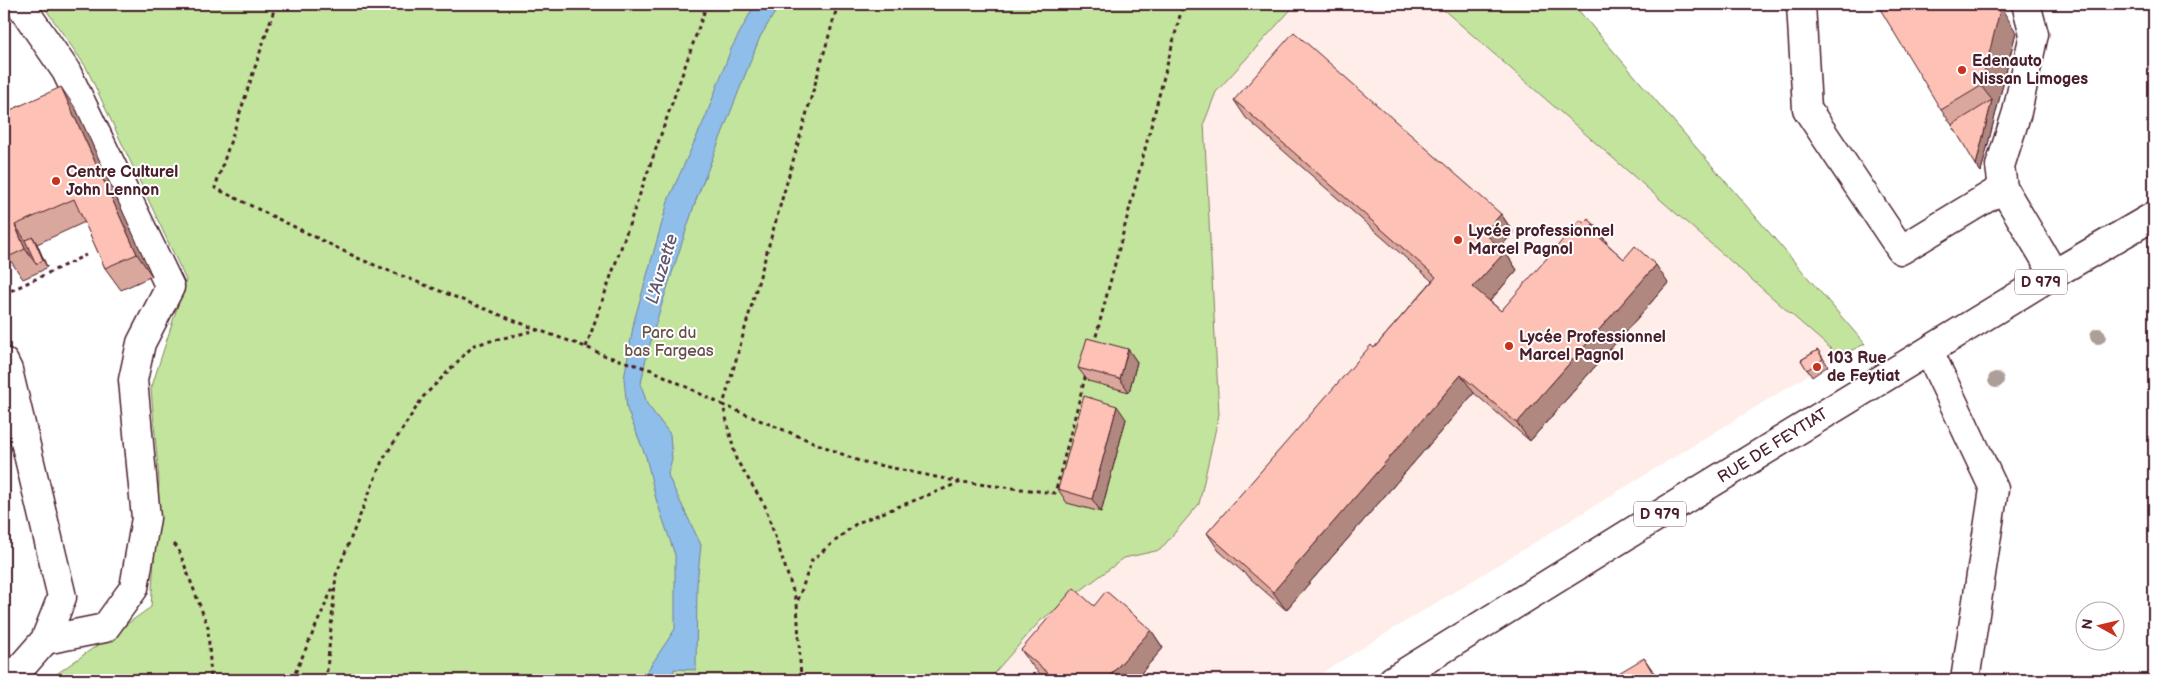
<svg xmlns="http://www.w3.org/2000/svg" width="2158" height="684" viewBox="0 0 2158 684" font-family="'Balsamiq Sans',sans-serif">
<style>
.built{fill:#feede9}
.green{fill:#c2e49d;stroke:#868264}
.water{fill:#8ebee9;stroke:#737e9d}
.lines{fill:none;stroke-linecap:round;stroke-linejoin:round}
.minor-casing{stroke:#4a1f2b;stroke-width:31}
.major-casing{stroke:#4a1f2b;stroke-width:31}
.path{stroke:#4a1f2b;stroke-width:3;stroke-dasharray:4 4;stroke-linecap:butt}
.minor{stroke:#fff;stroke-width:28}
.major{stroke:#fff;stroke-width:28}
.tree{fill:#ac9f9a}
.wall{fill:#daa79c;stroke:#4a1f2b}
.shaded-wall{fill:#b1887f;stroke:#4a1f2b}
.building{fill:#fdc2b5;stroke:#4a1f2b}
.poi-dot{fill:#c8321e;stroke:#fff;stroke-width:2}
.labels{text-anchor:middle;dominant-baseline:central;stroke-width:4;stroke-linejoin:round;paint-order:stroke}
.shield{fill:#fff;stroke:#80626b;stroke-width:1}
.shield-label{font-size:15px;font-weight:bold;fill:#4a1f2b}
.poi-label{font-size:16px;font-weight:bold;fill:#4a1f2b;stroke:#fff;text-anchor:start}
.park-label{font-size:16px;fill:#685048;stroke:#fff}
.street-label{font-size:16px;fill:#4a1f2b;stroke:#fff}
.water-label{font-size:18px;font-style:italic;fill:#62576e;stroke:#fff}
</style>
<rect width="100%" height="100%" fill="#fff"/>
<filter id="ink" filterUnits="userSpaceOnUse"><feTurbulence type="fractalNoise" baseFrequency=".02" numOctaves="2"/><feDisplacementMap in="SourceGraphic" scale="10" xChannelSelector="R" yChannelSelector="G"/><feConvolveMatrix kernelMatrix="1 2 1 2 8 2 1 2 1" color-interpolation-filters="sRGB"/></filter>
<g filter="url(#ink)">
<path class="built" d="M1296 4H1437L1839 356 1310 680H988L1040 621 1124 558 1160 550 1219 414 1204 123 1216 92Z"/>
<g class="green">
<path d="M42 4H1296L1216 92 1204 123 1219 414 1199 504 1160 550 1124 558 1040 621 988 680H57L58 673 151 607 159 480 151 389 186 280 86 67Z"/>
<path d="M1437 4H1573L1865 344 1839 356Z"/>
</g>
<path class="water" d="M755 4H780L760 37 696 200 659 313 646 358 641 384 647 404 670 434 672 459 668 473 669 478 701 545 697 584 696 670 674 669 672 680H647L646 673 675 629V555L656 499 646 457 627 409 624 379 634 321 669 198 706 116 731 49Z"/>
<g class="lines">
<defs>
<g id="minor">
<path d="M20 4 66 71 170 287 141 343 133 380 146 518 134 588 105 628 45 640"/>
<path d="M1801 4 1807 109 1901 250 2003 188"/>
<path d="M2026 4 2034 34 2017 112 2000 166 2003 188 2054 274"/>
<path d="M1929 351 1994 489 1965 680"/>
<path d="M4 362 8 370 62 597 45 640 10 680"/>
</g>
<path id="major" d="M1393 680 1651 520 2054 274 2154 216"/>
</defs>
<use href="#minor" class="minor-casing"/>
<use href="#major" class="major-casing"/>
<g class="path">
<path d="M276 4 215 188 362 260 538 330 586 347 606 356 652 370 723 405 736 459 765 506 797 603"/>
<path d="M838 4 723 405 859 461 960 482"/>
<path d="M4 294 86 255"/>
<path d="M1094 344 1183 4"/>
<path d="M586 347 707 4"/>
<path d="M174 544 178 548 208 627 211 680"/>
<path d="M292 680 334 585"/>
<path d="M326 680 336 575 382 461 423 397 474 345 537 330"/>
<path d="M801 680 797 603 812 560 857 523 961 482 1055 493 1086 374"/>
</g>
<use href="#minor" class="minor"/>
<use href="#major" class="major"/>
</g>
<g class="tree">
<circle cx="2098" cy="336" r="8"/>
<circle cx="1996" cy="380" r="8"/>
</g>
<g class="wall">
<path d="M2016 32 1981 172 1952 125 1941 110Z"/>
<path d="M1234 100 1501 214 1513 232 1500 248 1505 252 1517 270 1490 301 1501 311 1584 223 1594 224 1607 243H1606L1624 259 1668 283 1530 441 1474 393 1286 610 1219 551 1207 533 1374 348 1432 281 1246 118Z"/>
<path d="M76 109 152 276 121 290 105 268 85 222 37 244 47 267 41 271 23 279 8 257 4 259V113Z"/>
<path d="M1128 349 1137 362 1129 392 1088 381 1078 368Z"/>
<path d="M1818 350 1828 366 1812 377 1801 360Z"/>
<path d="M1126 419 1101 512 1067 503 1058 489Z"/>
<path d="M1094 606 1151 630 1163 648 1135 680H1047L1034 668 1021 650Z"/>
</g>
<g class="shaded-wall">
<path d="M1997 4H1999L2016 32 1981 172 1976 165 1992 100 1981 86Z"/>
<path d="M61 87 76 109 152 276 137 254Z"/>
<path d="M1501 214 1513 232 1497 252 1484 233Z"/>
<path d="M1594 224 1607 243 1603 247 1590 229Z"/>
<path d="M15 225 30 247 36 264 25 249Z"/>
<path d="M33 237 37 244 47 267 43 260Z"/>
<path d="M1505 252 1517 270 1486 305 1473 287Z"/>
<path d="M1656 265 1668 283 1530 441 1517 423Z"/>
<path d="M1128 349 1137 362 1129 392 1120 379Z"/>
<path d="M1461 375 1474 393 1286 610 1273 592Z"/>
<path d="M1117 406 1126 419 1101 512 1092 499Z"/>
<path d="M1151 630 1163 648 1135 680H1106Z"/>
<path d="M1644 658 1653 671 1658 680H1657Z"/>
</g>
<g class="building">
<path d="M1877 4H1997L2000 10 1981 86 1941 110Z"/>
<path d="M2150 4H2154V10Z"/>
<path d="M1294 32 1501 214 1484 233 1505 252 1473 287 1501 311 1580 220 1584 223 1588 219 1594 224 1590 229 1624 259 1635 246 1656 265 1517 423 1461 375 1273 592 1207 533 1371 345 1374 348 1436 277 1234 100Z"/>
<path d="M61 87 137 254 105 268 74 199 15 225 25 249 8 257 4 248V113Z"/>
<path d="M1992 100 1976 165 1952 125Z"/>
<path d="M33 237 43 260 36 264 25 240Z"/>
<path d="M1087 338 1128 349 1120 379 1078 368Z"/>
<path d="M1818 350 1823 359 1807 370 1801 360Z"/>
<path d="M1084 396 1117 406 1092 499 1058 489Z"/>
<path d="M1074 588 1094 606 1106 591 1151 630 1106 680H1056L1021 650Z"/>
<path d="M1644 658 1657 680H1607Z"/>
</g>
</g>
<g class="poi-dot">
<circle cx="1962" cy="70" r="5"/>
<circle cx="56" cy="181" r="5"/>
<circle cx="1458" cy="240" r="5"/>
<circle cx="1509" cy="346" r="5"/>
<circle cx="1817" cy="367" r="5"/>
</g>
<g class="labels">
<g class="shield">
<rect x="2015" y="269.5" width="52" height="25" rx="4"/>
<rect x="1634" y="501.5" width="52" height="25" rx="4"/>
</g>
<g class="shield-label">
<text x="2041" y="282">D 979</text>
<text x="1660" y="514">D 979</text>
</g>
<g class="poi-label">
<text x="1972" y="61">Edenauto<tspan x="1972" dy="18">Nissan Limoges</tspan></text>
<text x="66" y="172">Centre Culturel<tspan x="66" dy="18">John Lennon</tspan></text>
<text x="1468" y="231">Lycée professionnel<tspan x="1468" dy="18">Marcel Pagnol</tspan></text>
<text x="1519" y="337">Lycée Professionnel<tspan x="1519" dy="18">Marcel Pagnol</tspan></text>
<text x="1827" y="358">103 Rue<tspan x="1827" dy="18">de Feytiat</tspan></text>
</g>
<g class="park-label">
<text x="669" y="333">Parc du<tspan x="669" dy="18">bas Fargeas</tspan></text>
</g>
<g class="street-label">
<text transform="translate(1773 446) rotate(-32)">RUE DE FEYTIAT</text>
</g>
<g class="water-label">
<text transform="translate(662 269) rotate(-73)">L'Auzette</text>
</g>
</g>
<rect width="2158" height="684" fill="none" stroke="#fff" stroke-width="20"/>
<rect x="10" y="10" width="2138" height="664" fill="none" stroke="#4a1f2b" stroke-width="2" filter="url(#ink)"/>
<g transform="translate(2100 626) rotate(278)"><circle r="24" fill="#ffffff" stroke="#b7a5aa"/>
<path d="M0-4L9 19L0 12L-9 19Z" fill="#c8321e"/>
<text y="-8" font-size="14" font-weight="bold" text-anchor="middle" fill="#4a1f2b">N</text>
</g>
</svg>
